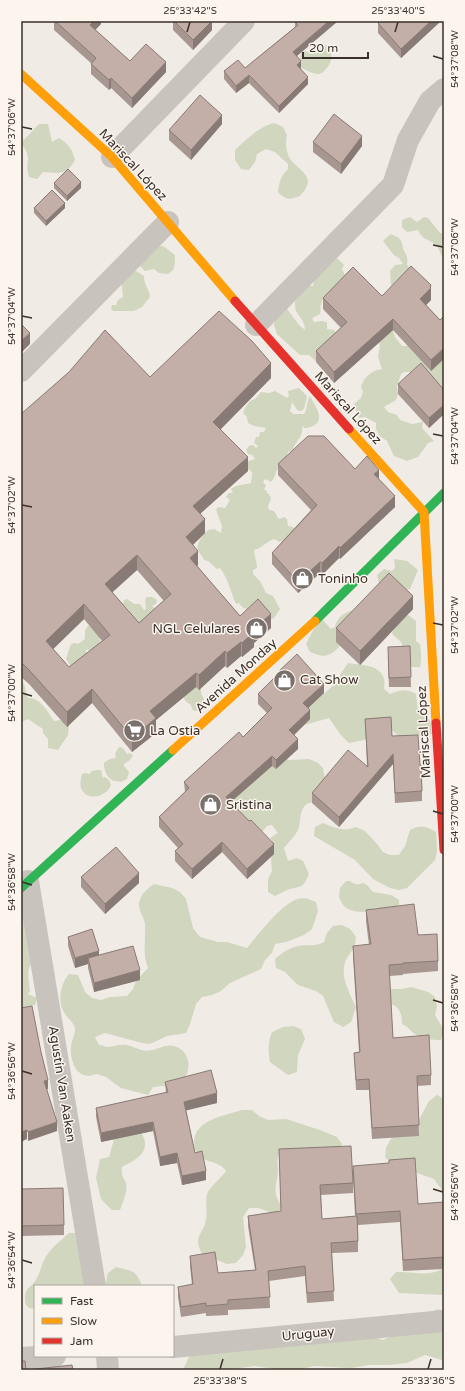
<svg xmlns="http://www.w3.org/2000/svg" width="465" height="1391" viewBox="0 0 465 1391" font-family="'Varela Round',sans-serif">
<style>
.green{fill:#d1d6bf}
.lines{fill:none;stroke-linecap:round;stroke-linejoin:round}
.street{stroke:#c9c3be;stroke-width:22}
.fast{stroke:#30b455;stroke-width:9}
.slow{stroke:#ff9f0a;stroke-width:9}
.jam{stroke:#e5322d;stroke-width:9}
.wall{fill:#a89690;fill-rule:evenodd}
.shaded-wall{fill:#887a75}
.building{fill:#c3afa7;stroke:#887a75;fill-rule:evenodd}
.ticks{fill:none;stroke:#3b302b;stroke-width:1.5}
.labels{text-anchor:middle;dominant-baseline:central;stroke-width:3;stroke-linejoin:round;paint-order:stroke}
.street-label{font-size:13px;fill:#3b302b;stroke:#fbf5ee}
.poi-label{font-size:13px;fill:#3b302b;stroke:#fbf5ee;text-anchor:start}
.neatline{fill:none;stroke:#3b302b;stroke-width:1.5}
.ticks-label{font-size:10px;text-anchor:middle;fill:#3b302b}
</style>
<rect width="100%" height="100%" fill="#f0ebe5"/>
<g class="green">
<path d="M326 45C333 53 333 60 327 68 324 71 323 73 319 74 313 74 302 69 298 65L302 51 316 53 322 47Z"/>
<path d="M274 123 283 127 287 135C285 143 286 151 290 159 297 169 316 176 304 191 301 195 299 197 294 198 287 200 283 197 278 192 279 182 281 176 288 169V164L275 152 266 149 257 154 255 162 249 170 241 169 235 160V150C247 139 258 127 274 123Z"/>
<path d="M39 124H48L52 142 59 138C69 144 72 149 75 160 66 176 60 173 43 172L37 179 29 177C24 160 34 160 21 143Z"/>
<path d="M410 217 417 222 424 217 428 218 440 233 444 234V260C441 255 439 248 436 245 428 238 423 241 418 230L407 232 402 227V220Z"/>
<path d="M391 234C400 238 402 239 403 249 407 256 408 257 407 265L411 268 395 286 391 285 390 271 395 265 403 264 399 258 394 255 383 241 386 238Z"/>
<path d="M157 246H163L175 255C174 264 177 269 168 274L159 273 154 269 145 271 139 265Z"/>
<path d="M334 257 339 260 344 265 342 269 345 275C340 286 323 294 321 304 320 307 321 311 320 314L312 318 314 322 322 321 327 322V329L334 330 337 335 316 361 309 355H300L277 334 274 325 275 319 282 309H287L299 325 305 330C305 321 300 318 296 311 295 308 295 304 295 301L308 286H313L315 273Z"/>
<path d="M130 271H136L144 276C144 286 150 290 150 297L142 307 134 311H113L111 308 112 305H116L118 300 123 297C122 281 119 283 130 271Z"/>
<path d="M392 328 395 337 402 346H416L439 356 444 365V402L414 372H404L401 374 397 386 398 394 396 400 384 407 388 412 397 415 400 420 412 424 423 422 422 428 434 441 428 443 418 457 407 461 394 456 387 441 380 436 376 429V423L365 417 359 418 354 404 361 398 363 392 361 387C364 377 372 370 382 369L378 357 380 346 378 339Z"/>
<path d="M299 388 307 396 304 409 301 411H298L292 402 290 411 293 414H304C308 409 306 402 310 396 314 404 325 418 315 425 312 427 308 428 305 428L302 426C304 437 295 441 293 450L288 452C286 460 282 463 277 470 275 474 276 476 271 482L265 479 263 483 266 485 264 490H266L267 493 269 494 271 499 268 506 269 510C277 510 275 516 279 519L284 517 287 519 288 526 293 527 296 532 282 541 279 542 275 539C267 540 262 549 254 550 254 556 257 561 257 568L253 570V574L260 581 266 593 273 596 280 609 274 618 270 620 242 607 239 603 236 604C230 591 229 580 220 568L217 569 208 561 204 560C203 556 201 556 199 552 194 545 203 535 208 530L215 529 217 531 221 533 222 526 216 510 218 507 225 508 230 500 226 497 229 493H233L231 489C237 484 244 485 251 483L252 475V472L248 469 245 465 246 462 255 459 252 455 248 454 246 450 249 446 253 445 256 448 258 447 257 445 254 443 256 437H259L260 432H264L266 428 254 426 248 423 247 417 243 413C245 407 249 400 255 399L261 392 269 393 275 391 287 398 289 396 288 391Z"/>
<path d="M394 559 407 561 418 570 410 589 402 591H381L377 575 384 569 392 571 395 568Z"/>
<path d="M147 597H152L157 600 156 604 152 606 157 610 144 628 128 613 129 610 123 604 124 600 127 599 134 604H140L144 610 146 609 145 600Z"/>
<path d="M359 608 341 642 340 646C329 657 325 658 310 652L306 644 320 617 331 629 335 627C339 613 346 613 359 608Z"/>
<path d="M408 615 416 621V641L420 644C421 652 422 659 420 667H410L401 642 392 634 396 623Z"/>
<path d="M88 626H93L101 634 99 639 103 645 92 652 87 649 86 650 87 654 73 665H70L66 659 71 644 75 643 78 644 85 639V630Z"/>
<path d="M348 663C360 665 380 664 384 679 385 682 384 686 384 689L390 694C400 690 407 688 416 694L418 711 430 720 432 734C421 737 411 734 399 737L391 729 377 732 364 740 349 743 340 734 329 718 301 726 296 712 309 707 335 684H340V675Z"/>
<path d="M21 681C27 685 24 692 28 698 41 698 47 711 54 721L61 720 69 725 68 735 58 750 48 748V739L43 733V729L28 719 21 722Z"/>
<path d="M183 683 201 688V693L204 700 200 710 195 711 192 709 191 705C180 698 183 694 183 683Z"/>
<path d="M119 747 123 748 127 754 129 753 133 755 130 760 124 764V766L129 772 127 779 121 782C118 781 114 782 112 780 106 776 104 770 104 763L110 759 116 758 115 754Z"/>
<path d="M273 754 289 760 309 759 318 763 323 768 325 779 314 802C298 803 302 819 298 830 295 836 289 842 284 848L288 861 297 858 303 861 309 874C302 890 302 885 287 890 283 892 279 894 275 896L268 892V879L272 871 271 860 274 844 270 838 278 833 272 825 267 826 261 833 223 802 245 785 260 777 257 770Z"/>
<path d="M97 770H101L103 778 105 777 109 780 111 785C107 796 89 802 82 790 79 786 81 779 82 774L85 773 89 774 92 771Z"/>
<path d="M323 823C335 828 344 832 356 827L365 831 377 844 383 852 390 855H399L405 846 410 830C421 824 426 826 436 832L437 851 435 860 407 888 399 890 390 888 373 879 355 860 314 836 315 827Z"/>
<path d="M346 881H350C355 885 358 885 363 883L367 885 373 892 391 895 399 900V905L397 909 384 912 376 907C369 914 351 913 344 906 342 903 340 900 339 897L340 888Z"/>
<path d="M154 884 172 888 180 892 186 899 193 928 200 937 218 942H227L247 948C258 935 282 903 298 899 305 897 310 900 316 902L318 911 312 929 304 935 286 942 275 944 272 953 265 960 261 969 230 983 221 991 212 995 202 997 196 1004 190 1024 186 1033 167 1036 150 1044 142 1043 105 1033 95 1037 99 1045C102 1045 105 1047 108 1047 114 1047 120 1044 126 1045 135 1046 142 1053 152 1050 162 1048 169 1042 179 1048 191 1055 192 1074 180 1082 173 1086 161 1086 153 1087L148 1095 121 1088 106 1077 97 1074 88 1076C86 1075 82 1075 80 1073 73 1068 70 1055 71 1047 71 1042 75 1035 75 1029 74 1022 68 1019 65 1014 57 1003 60 984 69 974L78 975 85 992 92 998 101 1000 110 997 127 996 133 989 136 981 148 968C142 954 146 939 145 924 144 917 138 910 139 903 141 894 147 889 154 884Z"/>
<path d="M28 913 41 953C25 969 28 970 30 991L28 994 37 998 35 1005 21 1009V915Z"/>
<path d="M342 925 350 929 356 937C355 951 350 951 345 962 340 977 350 994 356 1007L351 1022 343 1027 334 1022 323 996 316 991 298 985 285 972 276 968 275 959C282 953 289 948 298 946 309 944 314 947 324 942L327 933 333 926Z"/>
<path d="M411 987 428 992 435 997 437 1006 435 1015 444 1030 441 1040C432 1040 423 1039 415 1034 410 1031 408 1026 402 1024 402 1006 395 1006 381 999L383 989H402Z"/>
<path d="M293 1026 301 1029 305 1039 298 1055 297 1072 288 1075 270 1062C268 1050 268 1042 272 1032L283 1027Z"/>
<path d="M437 1095 444 1099V1193L434 1179 400 1167 391 1163 385 1157 386 1148 391 1139 405 1127 420 1118 429 1101Z"/>
<path d="M242 1110H252L259 1116 268 1120 286 1119 320 1130 337 1137 342 1144 340 1153H279C276 1162 278 1164 278 1172 276 1190 272 1191 282 1207L276 1214 258 1208H249L243 1217 246 1247 243 1255 236 1263 227 1264 202 1254C192 1235 204 1235 206 1219 208 1210 204 1201 208 1192 210 1187 222 1177 226 1171 224 1169 222 1166 219 1165 214 1162 207 1161 202 1158 197 1154 194 1149 194 1142 194 1120 226 1115 242 1110Z"/>
<path d="M124 1130 142 1134C143 1136 145 1140 145 1143 146 1156 131 1162 122 1167 121 1177 123 1176 126 1183 128 1192 123 1201 120 1210H112L101 1199 96 1178 100 1159 109 1157 115 1136Z"/>
<path d="M69 1233H78L88 1286H35V1309L29 1308 26 1305C22 1286 31 1290 37 1278 40 1272 42 1264 45 1258 51 1248 60 1241 69 1233Z"/>
<path d="M116 1267C131 1271 137 1270 142 1286H105L108 1273Z"/>
<path d="M444 1268V1295L399 1293 390 1279 396 1272C414 1271 427 1278 444 1268Z"/>
<path d="M438 1309 444 1312V1370H442V1360L425 1355 407 1363 389 1365H369L351 1368 313 1366 300 1370H282L255 1366 225 1370H183L192 1350 362 1333 383 1340 407 1329 429 1312Z"/>
</g>
<g class="lines">
<g class="street">
<path d="M112 157 244 21"/>
<path d="M256 325 393 185 408 140 430 101 444 89"/>
<path d="M21 371 168 222"/>
<path d="M28 881 95 1286"/>
<path d="M173 1347 444 1321"/>
<path d="M107 1356 108 1370"/>
<path d="M21 1358 55 1356"/>
</g>
<g class="fast">
<path d="M315 621 444 493"/>
<path d="M21 888 173 750"/>
</g>
<g class="slow">
<path d="M21 74 112 157 235 301"/>
<path d="M349 429 424 512 436 723"/>
<path d="M173 750 315 621"/>
</g>
<g class="jam">
<path d="M235 301 349 429"/>
<path d="M436 723 444 850"/>
</g>
</g>
<g class="wall">
<path d="M54 21H101V24L95 30 130 61 166 72 132 108 111 88 109 90 91 74V64H92L54 30Z"/>
<path d="M173 21 212 30 193 50 173 30Z"/>
<path d="M338 21 297 56 301 69 308 84 279 113 249 83 236 93 224 79V71L245 68 295 27V22Z"/>
<path d="M381 21H441L401 58 378 33V23Z"/>
<path d="M222 124 191 160 169 140V130Z"/>
<path d="M313 142 362 146 341 174 313 152Z"/>
<path d="M54 183 81 188 67 201 54 188Z"/>
<path d="M34 208H65L46 226 34 213Z"/>
<path d="M431 288V300L426 305 440 320 431 371 393 330 334 383 316 362V351L341 328 323 309V298L382 296Z"/>
<path d="M150 377 271 378 220 430 248 471 200 514 205 533 193 545 198 565 197 566 240 616 271 628 254 643V647L242 657 241 656 227 668 225 666 199 690 196 687 156 720V733L132 752 92 703 67 727 29 684 21 677V414ZM137 570 164 601 139 623 112 592ZM84 619 102 641 69 667 53 649Z"/>
<path d="M398 384 444 390V414L429 428 398 394Z"/>
<path d="M278 464 355 469 379 479 395 507 340 559 339 558 322 575 320 573 298 593 272 564V553L311 510 278 475Z"/>
<path d="M413 609 360 665 336 642V628Z"/>
<path d="M410 646 411 687H389L388 656Z"/>
<path d="M278 672 324 693 308 708 310 719 294 735 298 749 276 769 272 766 231 802 274 854 247 879 222 852 192 879 175 861V851L178 848 159 827V817L185 792 184 782 243 737 267 713 258 704V694L278 674Z"/>
<path d="M365 719 392 736 420 765 422 791V801L395 803 393 764 339 827 312 803V793L367 766Z"/>
<path d="M81 877 139 883 105 914 81 887Z"/>
<path d="M366 910 418 935 438 961V971L403 974V975L389 976 393 1038 431 1075V1085L417 1086 419 1136 372 1139 369 1090H356L354 1053 359 1052 353 956V946L369 945 366 921Z"/>
<path d="M68 937 99 955 140 980 94 992 88 968V964L75 968 68 946Z"/>
<path d="M165 1082 217 1103 186 1110 195 1153 206 1180 182 1185 177 1163 160 1166 153 1131 101 1142 96 1117V1108L166 1093Z"/>
<path d="M279 1149 353 1183V1193L321 1195 322 1219 355 1216 353 1177V1166L418 1204 444 1202V1269L403 1271 400 1222 358 1225V1252L332 1253 334 1301 307 1303 305 1276 269 1281 270 1308 228 1310V1315L206 1316V1313L181 1317 178 1297V1287L192 1285 190 1266V1256L218 1273 255 1270 248 1226V1216L281 1211Z"/>
<path d="M21 1189 64 1225V1235L21 1236Z"/>
</g>
<g class="shaded-wall">
<path d="M94 21H101V24L90 35V25Z"/>
<path d="M212 21V30L193 50V40Z"/>
<path d="M329 21H338L293 59V52Z"/>
<path d="M431 21H441L401 58V49Z"/>
<path d="M301 61V69L297 73V65Z"/>
<path d="M166 62V72L132 108V98Z"/>
<path d="M249 75V83L236 93V86Z"/>
<path d="M308 77V84L279 113V106Z"/>
<path d="M111 78V88L109 90V80Z"/>
<path d="M222 115V124L191 160V150Z"/>
<path d="M362 136V146L341 174V164Z"/>
<path d="M81 182V188L67 201V196Z"/>
<path d="M65 203V208L46 226V221Z"/>
<path d="M431 285V289V288V300L420 311V299Z"/>
<path d="M393 319V330L334 383V372Z"/>
<path d="M30 333V344L21 353V341Z"/>
<path d="M444 348V359L431 371V360Z"/>
<path d="M271 363V378L213 437V422Z"/>
<path d="M444 405V414L429 428V418Z"/>
<path d="M248 457V471L193 520V506Z"/>
<path d="M379 470V481L374 474Z"/>
<path d="M395 496V507L340 559V548Z"/>
<path d="M205 519V533L186 551V537Z"/>
<path d="M339 546V558L322 575V563Z"/>
<path d="M198 551V565L190 572V558Z"/>
<path d="M137 555V570L105 599V584Z"/>
<path d="M320 562V573L298 593V582Z"/>
<path d="M413 596V609L360 665V651Z"/>
<path d="M84 604V619L46 656V641Z"/>
<path d="M271 614V628L254 643V647L242 657V643L252 630Z"/>
<path d="M241 642V656L227 668V653Z"/>
<path d="M225 651V666L199 690V675Z"/>
<path d="M196 673V687L156 720V733L132 752V738L150 711Z"/>
<path d="M324 684V693L303 713V703Z"/>
<path d="M92 689V703L67 727V712Z"/>
<path d="M310 710V719L289 740V730Z"/>
<path d="M298 739V749L276 769V760Z"/>
<path d="M393 754V764L339 827V817Z"/>
<path d="M272 756V766L226 806V797Z"/>
<path d="M222 842V852L192 879V869Z"/>
<path d="M274 844V854L247 879V869Z"/>
<path d="M139 873V883L105 914V904Z"/>
<path d="M99 951V960L88 958V964L75 968V958Z"/>
<path d="M140 970V980L94 992V983Z"/>
<path d="M48 1080V1089L44 1091V1081Z"/>
<path d="M217 1093V1103L184 1111V1102Z"/>
<path d="M57 1122V1131L28 1141V1132Z"/>
<path d="M153 1122V1131L101 1142V1133Z"/>
<path d="M27 1130V1139L21 1142V1132Z"/>
<path d="M177 1153V1163L160 1166V1157Z"/>
<path d="M206 1171V1180L182 1185V1176Z"/>
</g>
<g class="building">
<path d="M55 21H94L90 25 130 61 146 44 166 62 132 98 111 78 109 80 91 64 96 58Z"/>
<path d="M174 21H212L193 40Z"/>
<path d="M296 21H329L293 52 301 61 297 65 308 77 279 106 249 75 236 86 224 71 238 60 245 68 298 25 295 22Z"/>
<path d="M381 21H431L401 49 378 23Z"/>
<path d="M200 95 222 115 191 150 169 130Z"/>
<path d="M334 114 362 136 341 164 313 142Z"/>
<path d="M68 169 81 182 67 196 54 183Z"/>
<path d="M52 190 65 203 46 221 34 208Z"/>
<path d="M411 266 431 285 430 287 431 288 420 299 440 320 444 316V348L431 360 393 319 334 372 316 351 347 322 323 298 353 267 382 296Z"/>
<path d="M219 311 252 341 271 363 213 422 248 457 193 506 205 519 186 537 198 551 190 558 240 616 258 599 271 614 252 630 254 632 242 643 241 642 227 653 225 651 199 675 196 673 150 711 156 718 132 738 92 689 67 712 29 670 21 662V414L69 372 105 330 150 377ZM137 555 171 594 139 623 105 584ZM84 604 110 635 69 667 46 641Z"/>
<path d="M21 324 30 333 21 341Z"/>
<path d="M421 363 444 390V405L429 418 398 384Z"/>
<path d="M308 436H324L355 469 367 456 379 470 374 474 395 496 340 548 339 546 322 563 320 562 298 582 272 553 317 505 278 464Z"/>
<path d="M389 573 413 596 360 651 336 628Z"/>
<path d="M410 646 411 677 389 678 388 647Z"/>
<path d="M297 654 324 684 303 703 310 710 289 730 298 739 276 760 272 756 226 797 249 821 251 820 274 844 247 869 222 842 192 869 175 851 183 844 159 817 189 788 184 782 239 732 243 737 272 708 258 694 279 673 278 672Z"/>
<path d="M391 717 392 736 418 735 420 765H421L422 791 395 793 393 754 339 817 312 793 348 750 368 767 365 719Z"/>
<path d="M116 847 139 873 105 904 81 877Z"/>
<path d="M414 904 418 935 437 934 438 961 403 963V964L389 965 393 1038 429 1035 431 1075 417 1076 419 1125 372 1128 369 1079 356 1080 354 1053 360 1052 353 946 371 944 366 910Z"/>
<path d="M92 929 99 951 75 958 68 937Z"/>
<path d="M133 946 140 970 94 983 88 958Z"/>
<path d="M32 1006 41 1052 48 1080 44 1081 57 1122 28 1132 27 1130 21 1132V1008Z"/>
<path d="M211 1070 217 1093 184 1102 195 1153 202 1151 206 1171 182 1176 177 1153 160 1157 153 1122 101 1133 96 1108 168 1092 165 1082Z"/>
<path d="M351 1146 353 1183 320 1185 322 1219 357 1216 358 1241 331 1243 334 1291 307 1293 305 1266 268 1271 270 1297 228 1300V1304L206 1306V1303L181 1307 178 1287 193 1284 190 1256 215 1252 218 1273 256 1270 248 1216 281 1211 279 1149Z"/>
<path d="M415 1158 418 1204 444 1202V1257L403 1260 400 1211 356 1214 353 1166 389 1163V1160Z"/>
<path d="M63 1188 64 1225 21 1226V1189Z"/>
<path d="M21 1361H25L26 1370 72 1365 73 1370H21Z"/>
</g>
<path class="ticks" d="M187 32 190 22M395 32 398 22M433 56 443 59M22 127 32 129M433 245 443 247M22 316 32 318M433 434 443 436M22 505 32 507M433 623 443 625M22 693 32 696M433 811 443 814M22 882 32 885M433 1000 443 1003M22 1071 32 1074M433 1189 443 1192M22 1260 32 1263M220 1369 223 1359M428 1369 431 1359"/>
<defs>
<symbol id="shop-disc" viewBox="-11 -11 22 22"><circle r="9.5" fill="#7a716c" stroke="#fbf5ee"/><path d="M-5-2.5h2.3a2.7 3.5 0 0 1 5.4 0H5L5.5 6h-11ZM-1.5-2.5h3a1.5 2.3 0 0 0-3 0Z" fill="#fff"/></symbol>
<symbol id="supermarket-disc" viewBox="-11 -11 22 22"><circle r="9.5" fill="#7a716c" stroke="#fbf5ee"/><path d="M-6-5.5h2.5l.6 2H6L4.5 2H-2.5L-4.4-4H-6ZM-1.5 3.2a1.3 1.3 0 1 0 .1 0ZM3 3.2a1.3 1.3 0 1 0 .1 0Z" fill="#fff"/></symbol>
</defs>
<g fill-rule="evenodd">
<use href="#shop-disc" x="290" y="566" width="25" height="25"/>
<use href="#shop-disc" x="244" y="616" width="25" height="25"/>
<use href="#shop-disc" x="272" y="668" width="25" height="25"/>
<use href="#supermarket-disc" x="122" y="718" width="25" height="25"/>
<use href="#shop-disc" x="198" y="792" width="25" height="25"/>
</g>
<g class="labels">
<g class="street-label">
<text transform="translate(133 165) rotate(47)">Mariscal López</text>
<text transform="translate(348 408) rotate(48)">Mariscal López</text>
<text transform="translate(236 676) rotate(-42)">Avenida Monday</text>
<text transform="translate(424 732) rotate(-93)">Mariscal López</text>
<text transform="translate(62 1084) rotate(81)">Agustín Van Aaken</text>
<text transform="translate(308 1334) rotate(-6)">Uruguay</text>
</g>
<g class="poi-label">
<text x="318" y="579">Toninho</text>
<text x="240" y="629" text-anchor="end">NGL Celulares</text>
<text x="300" y="680">Cat Show</text>
<text x="150" y="731">La Ostia</text>
<text x="226" y="805">Sristina</text>
</g>
</g>
<rect width="465" height="1391" fill="none" stroke="#fbf5ee" stroke-width="44"/>
<rect x="34" y="1285" width="140" height="72" fill="#fbf5ee" stroke="#aea6a0"/>
<rect x="42" y="1298" width="20" height="6" fill="#30b455" stroke="#aea6a0"/>
<text x="70" y="1305" font-size="12" fill="#3b302b">Fast</text>
<rect x="42" y="1318" width="20" height="6" fill="#ff9f0a" stroke="#aea6a0"/>
<text x="70" y="1325" font-size="12" fill="#3b302b">Slow</text>
<rect x="42" y="1338" width="20" height="6" fill="#e5322d" stroke="#aea6a0"/>
<text x="70" y="1345" font-size="12" fill="#3b302b">Jam</text>
<path d="M303 52v6h65v-6" fill="none" stroke="#3b302b" stroke-width="2"/>
<text x="309" y="52" font-size="12" fill="#3b302b" stroke="#fbf5ee" stroke-width="3" paint-order="stroke">20 m</text>
<rect x="22" y="22" width="421" height="1347" class="neatline"/>
<g class="ticks-label">
<text x="190" y="14">25°33'42"S</text>
<text x="398" y="14">25°33'40"S</text>
<text transform="translate(454 59) rotate(-90)" y="4">54°37'08"W</text>
<text transform="translate(11 127) rotate(-90)" y="4">54°37'06"W</text>
<text transform="translate(454 247) rotate(-90)" y="4">54°37'06"W</text>
<text transform="translate(11 316) rotate(-90)" y="4">54°37'04"W</text>
<text transform="translate(454 436) rotate(-90)" y="4">54°37'04"W</text>
<text transform="translate(11 505) rotate(-90)" y="4">54°37'02"W</text>
<text transform="translate(454 625) rotate(-90)" y="4">54°37'02"W</text>
<text transform="translate(11 693) rotate(-90)" y="4">54°37'00"W</text>
<text transform="translate(454 814) rotate(-90)" y="4">54°37'00"W</text>
<text transform="translate(11 882) rotate(-90)" y="4">54°36'58"W</text>
<text transform="translate(454 1003) rotate(-90)" y="4">54°36'58"W</text>
<text transform="translate(11 1071) rotate(-90)" y="4">54°36'56"W</text>
<text transform="translate(454 1192) rotate(-90)" y="4">54°36'56"W</text>
<text transform="translate(11 1260) rotate(-90)" y="4">54°36'54"W</text>
<text x="220" y="1384">25°33'38"S</text>
<text x="428" y="1384">25°33'36"S</text>
</g>
</svg>
